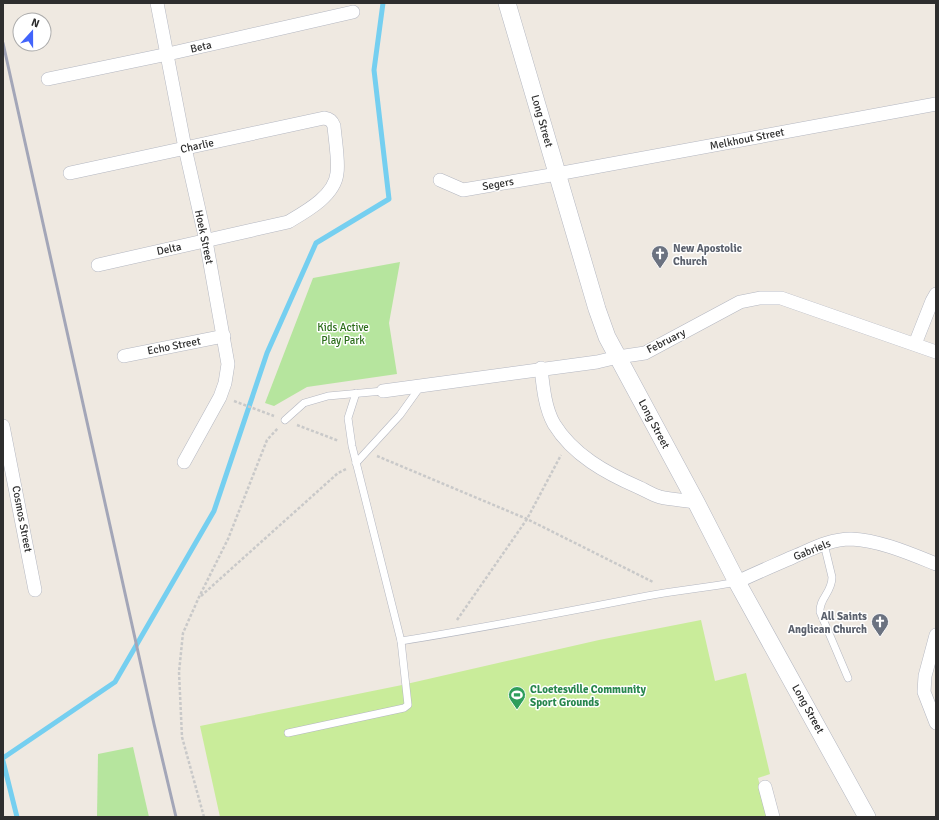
<svg xmlns="http://www.w3.org/2000/svg" width="939" height="820" viewBox="0 0 939 820" font-family="Signika,sans-serif">
<style>
.green{fill:#b6e59e}
.pitch{fill:#c9ec9a}
.lines{fill:none;stroke-linecap:round;stroke-linejoin:round}
.stream{stroke:#75cff0;stroke-width:5}
.service-casing{stroke:#b4b7c1;stroke-width:8}
.minor-casing{stroke:#b4b7c1;stroke-width:14}
.tertiary-casing{stroke:#b4b7c1;stroke-width:18}
.path{stroke:#c9c9c9;stroke-width:2.5;stroke-dasharray:3 2;stroke-linecap:butt}
.service{stroke:#fff;stroke-width:7}
.minor{stroke:#fff;stroke-width:13}
.tertiary{stroke:#fff;stroke-width:17}
.rail{stroke:#a3a6b8;stroke-width:3}
.labels{text-anchor:middle;dominant-baseline:central;stroke-width:3;stroke-linejoin:round;paint-order:stroke}
.street-label{font-size:11px;fill:#2e2e2e;stroke:#fff}
.worship-label{font-size:11px;font-weight:bold;fill:#5b616d;stroke:#fff;text-anchor:start}
.park-label{font-size:11px;fill:#2c6e1b;stroke:#fff}
.leisure-label{font-size:11px;font-weight:bold;fill:#27864d;stroke:#fff;text-anchor:start}
</style>
<rect width="100%" height="100%" fill="#efe9e1"/>
<g class="green">
<path d="M400 262 389 323 397 374 307 387 274 406 265 403 313 278Z"/>
<path d="M133 747 149 817H97L98 754Z"/>
</g>
<path class="pitch" d="M701 620 715 681 746 673 770 774 758 778 768 817H220L200 726 402 685 599 640Z"/>
<g class="lines">
<g class="stream">
<path d="M3 758 115 682 214 511 267 353 316 243 389 199 374 70 383 3"/>
<path d="M3 761 17 817"/>
</g>
<defs>
<g id="service">
<path d="M285 420 304 403 328 396 383 391"/>
<path d="M356 463 400 415 420 387"/>
<path d="M824 544 832 577C832 593 819 598 820 612L848 678"/>
<path d="M401 641C483 628 565 612 647 596 677 590 707 588 737 582"/>
<path d="M288 733 404 708 408 705 401 641 352 446 348 418 356 393"/>
</g>
<g id="minor">
<path d="M157 3 185 148 206 241 228 364 225 383 220 397 184 462"/>
<path d="M48 79 168 54 353 12"/>
<path d="M70 173 324 118C330 119 332 121 334 126 335 139 339 162 337 173 335 196 305 212 288 222L98 265"/>
<path d="M440 180 463 190 557 174 936 104"/>
<path d="M915 344 932 301 936 294"/>
<path d="M124 356 224 336"/>
<path d="M541 368C543 387 545 408 554 424 573 455 606 473 638 487 645 490 653 495 660 497 672 500 685 500 696 502"/>
<path d="M383 391 597 362 618 357 645 353 740 302 760 298H781L936 352"/>
<path d="M3 426 35 590"/>
<path d="M737 582C756 573 775 565 793 557 812 549 830 539 851 539 879 540 911 554 936 564"/>
<path d="M936 635 925 676 924 692 936 723"/>
<path d="M765 787 773 817"/>
</g>
<path id="tertiary" d="M507 3 597 309 607 337 696 502 737 582 867 817"/>
</defs>
<use href="#service" class="service-casing"/>
<use href="#minor" class="minor-casing"/>
<use href="#tertiary" class="tertiary-casing"/>
<g class="path">
<path d="M234 401 274 416"/>
<path d="M297 425 339 441"/>
<path d="M377 456 527 519 653 582"/>
<path d="M201 596 338 473 346 469"/>
<path d="M457 620 527 519 561 455"/>
<path d="M204 817 182 737 179 672 183 633 199 597 228 539 267 440 278 428"/>
</g>
<use href="#service" class="service"/>
<use href="#minor" class="minor"/>
<use href="#tertiary" class="tertiary"/>
<path class="rail" d="M3 43 154 724 176 817"/>
</g>
<defs>
<symbol id="church-pin" viewBox="-11 -11 22 30"><path d="M0 17L-7.5 6A9.5 9.5 0 1 1 7.5 6Z" fill="#6b7280" stroke="#fff"/><path d="M-1.2-6h2.4v3.5h3.3v2.4h-3.3V6h-2.4V-.1h-3.3v-2.4h3.3Z" fill="#fff"/></symbol>
<symbol id="stadium-pin" viewBox="-11 -11 22 30"><path d="M0 17L-7.5 6A9.5 9.5 0 1 1 7.5 6Z" fill="#2e9e5b" stroke="#fff"/><path d="M0-5a6.5 5 0 1 0 0 10a6.5 5 0 1 0 0-10ZM-3.5-1.8h7v3.6h-7Z" fill="#fff"/></symbol>
</defs>
<g fill-rule="evenodd">
<use href="#church-pin" x="650" y="244" width="20" height="27"/>
<use href="#church-pin" x="870" y="612" width="20" height="27"/>
<use href="#stadium-pin" x="507" y="685" width="20" height="27"/>
</g>
<g class="labels">
<g class="street-label">
<text transform="translate(201 47) rotate(-13)">Beta</text>
<text transform="translate(542 121) rotate(74)">Long Street</text>
<text transform="translate(747 139) rotate(-11)">Melkhout Street</text>
<text transform="translate(197 146) rotate(-12)">Charlie</text>
<text transform="translate(498 184) rotate(-10)">Segers</text>
<text transform="translate(204 237) rotate(78)">Hoek Street</text>
<text transform="translate(169 249) rotate(-12)">Delta</text>
<text transform="translate(666 341) rotate(-27)">February</text>
<text transform="translate(174 346) rotate(-11)">Echo Street</text>
<text transform="translate(654 424) rotate(62)">Long Street</text>
<text transform="translate(22 519) rotate(79)">Cosmos Street</text>
<text transform="translate(812 550) rotate(-22)">Gabriels</text>
<text transform="translate(808 709) rotate(61)">Long Street</text>
</g>
<g class="worship-label">
<text x="673" y="248">New Apostolic<tspan x="673" dy="13">Church</tspan></text>
<text x="867" y="616" text-anchor="end">All Saints<tspan x="867" dy="13">Anglican Church</tspan></text>
</g>
<g class="park-label">
<text x="343" y="327">Kids Active<tspan x="343" dy="13">Play Park</tspan></text>
</g>
<g class="leisure-label">
<text x="530" y="689">CLoetesville Community<tspan x="530" dy="13">Sport Grounds</tspan></text>
</g>
</g>
<rect width="939" height="820" fill="none" stroke="#2e2e2e" stroke-width="8"/>
<g transform="translate(32 32) rotate(21)"><circle r="19" fill="#ffffff" stroke="#ababab"/>
<path d="M0-3L7 15L0 10L-7 15Z" fill="#4264fb"/>
<text y="-6" font-size="11" font-weight="bold" text-anchor="middle" fill="#2e2e2e">N</text>
</g>
</svg>
